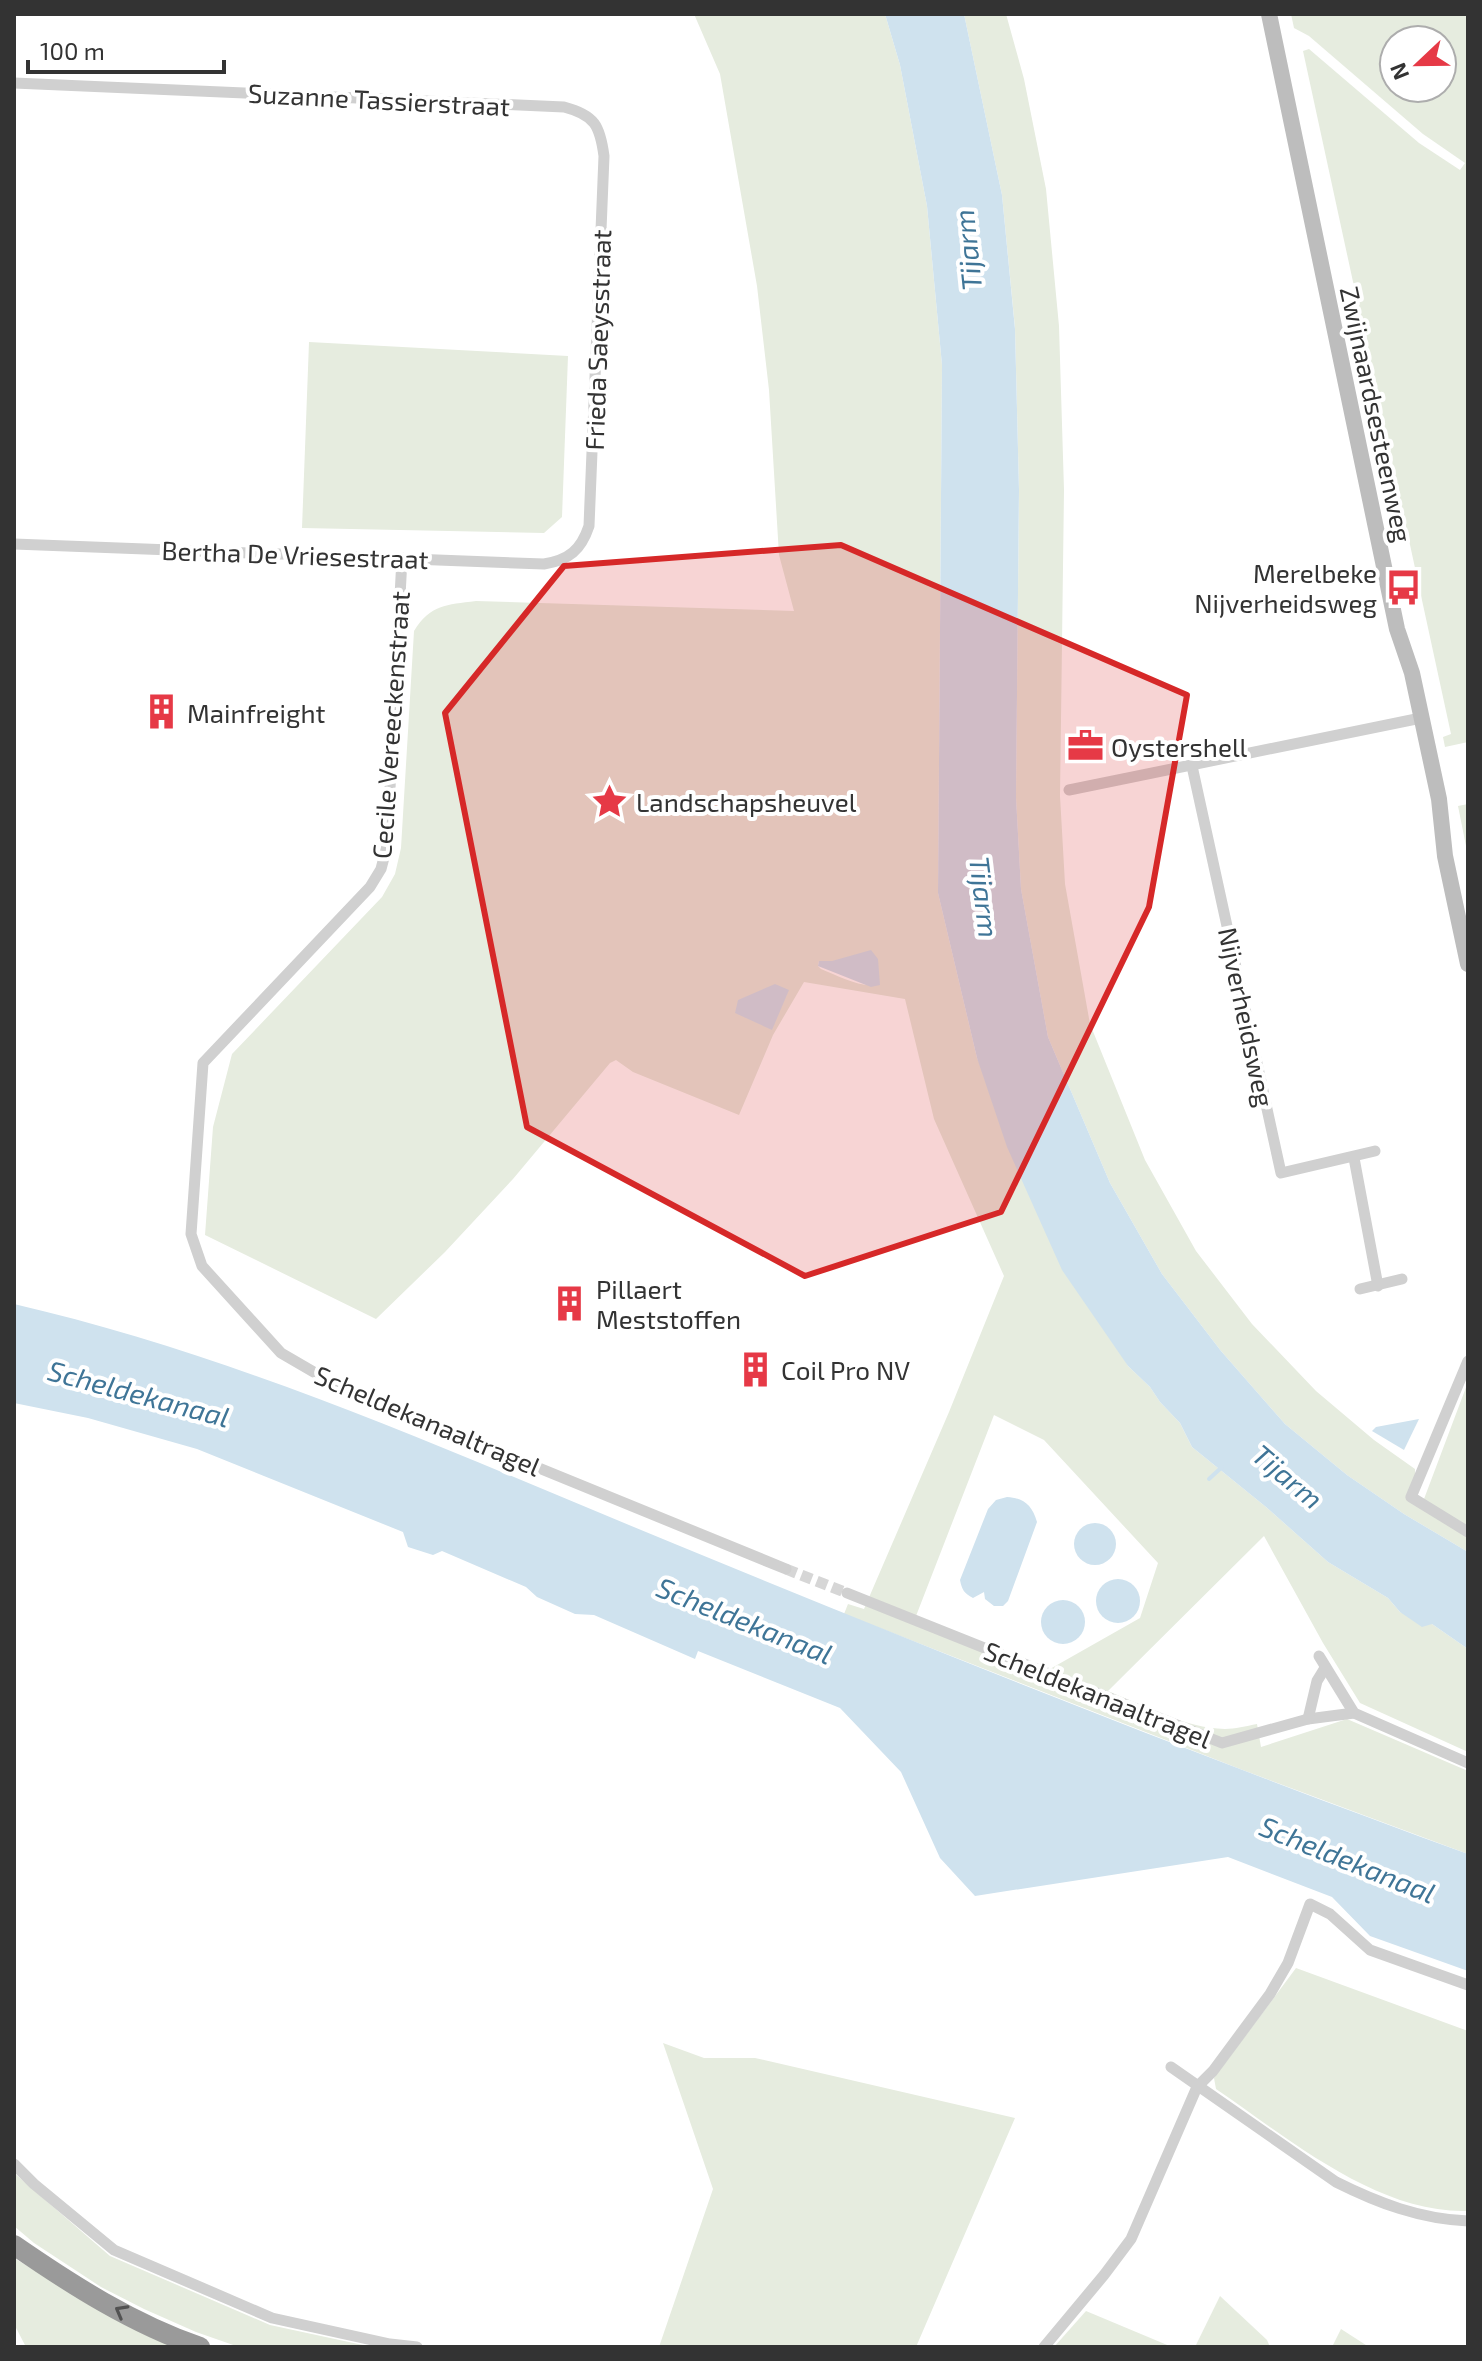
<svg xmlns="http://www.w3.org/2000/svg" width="1482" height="2361" viewBox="0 0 1482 2361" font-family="'Exo 2',sans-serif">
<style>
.green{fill:#e6ecdf;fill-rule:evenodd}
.water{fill:#cfe2ee}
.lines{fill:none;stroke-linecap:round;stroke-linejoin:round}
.stream{stroke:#cfe2ee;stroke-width:4}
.street-tunnel{stroke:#d6d6d6;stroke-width:11;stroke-dasharray:11 5.5;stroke-linecap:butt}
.street{stroke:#d0d0d0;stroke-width:11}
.secondary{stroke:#bdbdbd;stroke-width:16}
.highway{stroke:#9a9a9a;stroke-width:20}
.oneway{stroke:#525252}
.marked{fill:#d62828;fill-opacity:0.2;stroke:#d62828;stroke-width:6;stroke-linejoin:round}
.labels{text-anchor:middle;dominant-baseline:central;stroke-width:8;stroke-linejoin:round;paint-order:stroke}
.street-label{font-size:26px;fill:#333;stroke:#fff}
.poi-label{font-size:26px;fill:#333;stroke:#fff;text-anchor:start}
.water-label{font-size:28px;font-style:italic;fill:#3f7597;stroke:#fff}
</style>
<rect width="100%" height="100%" fill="#fff"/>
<g class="green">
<path d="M694 14H885L900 65 927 206 942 365 938 893 977 1058 1128 1366 1150 1387 1160 1402 1180 1423 1192 1447 1266 1507 1328 1562 1388 1598 1400 1612 1432 1624 1468 1649V1752L1360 1703 1323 1643 1264 1536 1108 1691C1145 1706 1185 1728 1225 1729 1235 1729 1246 1726 1257 1724L1261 1747 1347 1719 1468 1771V1854L1240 1769 844 1614 848 1604 864 1609 949 1412 1004 1276 934 1119 905 999 804 982 773 1035 739 1115 633 1072 616 1060 610 1063 513 1179 445 1252 376 1319 205 1235 213 1127 232 1054 382 897 395 874 401 848 414 631C431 604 446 605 476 601L794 611 779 555 769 390 757 286 720 74ZM819 961H832L880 984C861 989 839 976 821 969L818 966ZM994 1415 1044 1440 1158 1563 1140 1618 1050 1669 916 1616Z"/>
<path d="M964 14H1006L1024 79 1046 189 1059 326 1064 490 1060 796 1065 884 1090 1024 1145 1160 1196 1251 1252 1324 1316 1391 1374 1440 1415 1469V1496L1424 1499 1468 1382V1552L1404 1514 1347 1475 1285 1424 1221 1351 1162 1274 1110 1183 1048 1037 1021 889 1016 797 1019 490 1015 328 1002 195Z"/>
<path d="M1291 14H1468V742L1445 747 1443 737 1451 734 1303 51 1309 49 1419 143 1460 170 1465 163 1423 134 1309 36 1294 28ZM1394 40H1442V88H1394Z"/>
<path d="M309 342 568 356 562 517 544 533 302 528Z"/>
<path d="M1468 804V856L1458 806Z"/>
<path d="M1296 1968 1468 2031V2211C1377 2214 1288 2138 1216 2089L1214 2078Z"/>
<path d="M663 2043 704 2058H755L1015 2118 916 2347H659L713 2189Z"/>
<path d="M14 2173 110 2256 270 2325 372 2347H239L196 2332 144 2309 101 2287 34 2243 14 2226Z"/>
<path d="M14 2258 94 2306 178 2347H26L14 2324Z"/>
<path d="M1220 2296 1267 2340 1270 2347H1195Z"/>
<path d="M1086 2311 1172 2347H1054Z"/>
<path d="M1341 2329 1369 2347H1332Z"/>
</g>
<g class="water">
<path d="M885 14H964L1002 195 1015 329 1019 490 1016 797 1021 889 1048 1037 1110 1183 1162 1274 1221 1351 1285 1424 1347 1475 1404 1514 1468 1552V1649L1432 1624 1422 1627 1400 1612 1388 1598 1328 1562 1266 1507 1192 1447 1180 1423 1160 1402 1150 1387 1128 1366 1062 1270 1007 1147 977 1058 938 893 942 365 927 206 900 65Z"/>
<path d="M871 950 878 959 880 985 871 987 818 966 819 961H832Z"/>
<path d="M775 984 789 990 772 1030 735 1013 738 1000Z"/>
<path d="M14 1304C243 1357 458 1455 675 1544 937 1652 1201 1757 1468 1854V1971L1370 1936 1332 1897 1228 1857 975 1896 940 1858 901 1772 840 1708 698 1651 695 1659 594 1615 575 1614 537 1597 526 1587 442 1551 433 1555 408 1547 403 1532 197 1449 88 1418 14 1403Z"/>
<path d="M1419 1419 1404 1450 1372 1431 1376 1427Z"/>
<path d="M1007 1497C1024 1498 1032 1505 1037 1522L1008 1601 1003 1606H994L985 1599 984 1592 973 1598C964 1593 962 1590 960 1580L988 1509 996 1500Z"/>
<circle cx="1095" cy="1544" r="21"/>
<circle cx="1118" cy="1601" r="22"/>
<circle cx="1063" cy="1622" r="22"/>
</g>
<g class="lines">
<path class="stream" d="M1209 1479 1222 1467"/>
<path class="street-tunnel" d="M786 1569 847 1593"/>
<g class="street">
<path d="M14 83 564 107C595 115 600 126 604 156L589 526C581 550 569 560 544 564L14 544"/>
<path d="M402 558 387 846 381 869 370 887 203 1063 191 1234 202 1266 281 1353 336 1385 786 1569"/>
<path d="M1192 766 1281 1173 1375 1151"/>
<path d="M1069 790 1421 718"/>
<path d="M1354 1158 1378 1286"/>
<path d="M1360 1289 1402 1279"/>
<path d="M1468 1361 1411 1497 1468 1532"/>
<path d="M847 1593 1222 1743 1308 1719 1354 1713"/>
<path d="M1319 1656 1354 1713 1468 1763"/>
<path d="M1308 1719 1317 1681 1325 1668"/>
<path d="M1171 2067 1336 2182C1378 2203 1420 2219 1468 2221"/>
<path d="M14 2164 34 2184 114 2250 272 2318 390 2344 417 2347"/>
<path d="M1044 2347 1104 2275 1131 2239 1197 2087 1213 2071 1270 1994 1288 1963 1310 1904 1330 1914 1370 1950 1468 1985"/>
</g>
<path class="secondary" d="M1269 14 1397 629 1412 673 1439 799 1445 856 1468 964"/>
<path class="highway" d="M14 2245C72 2285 133 2324 200 2347"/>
</g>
<defs><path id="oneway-chevron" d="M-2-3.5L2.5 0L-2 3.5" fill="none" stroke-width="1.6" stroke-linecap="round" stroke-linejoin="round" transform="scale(2)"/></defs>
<use class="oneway" href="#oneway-chevron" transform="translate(121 2311) rotate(-151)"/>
<path class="marked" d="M841 545 1187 695 1149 907 1001 1212 805 1276 527 1127 445 713 564 566Z"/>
<defs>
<symbol id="bus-bare" viewBox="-9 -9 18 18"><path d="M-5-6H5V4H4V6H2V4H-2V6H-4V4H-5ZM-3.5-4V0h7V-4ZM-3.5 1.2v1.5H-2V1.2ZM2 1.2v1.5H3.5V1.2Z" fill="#e63946" stroke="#fff" stroke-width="2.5" paint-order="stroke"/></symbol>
<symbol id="building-bare" viewBox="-9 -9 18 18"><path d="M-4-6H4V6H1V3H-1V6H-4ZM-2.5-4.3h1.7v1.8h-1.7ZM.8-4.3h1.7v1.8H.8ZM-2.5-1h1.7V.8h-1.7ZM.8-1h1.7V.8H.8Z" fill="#e63946" stroke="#fff" stroke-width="2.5" paint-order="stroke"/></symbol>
<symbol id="office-bare" viewBox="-9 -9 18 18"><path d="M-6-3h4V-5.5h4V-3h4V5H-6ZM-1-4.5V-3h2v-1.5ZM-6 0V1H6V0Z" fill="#e63946" stroke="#fff" stroke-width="2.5" paint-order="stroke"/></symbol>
<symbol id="sight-bare" viewBox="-9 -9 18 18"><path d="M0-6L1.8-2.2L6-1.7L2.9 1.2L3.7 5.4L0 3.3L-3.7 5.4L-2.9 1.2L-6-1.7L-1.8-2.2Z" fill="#e63946" stroke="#fff" stroke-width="2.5" paint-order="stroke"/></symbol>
</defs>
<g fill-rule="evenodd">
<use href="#bus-bare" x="1378" y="562" width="51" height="51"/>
<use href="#building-bare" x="136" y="686" width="51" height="51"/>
<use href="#office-bare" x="1060" y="720" width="51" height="51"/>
<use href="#sight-bare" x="584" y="776" width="51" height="51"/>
<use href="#building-bare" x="544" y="1278" width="51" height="51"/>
<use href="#building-bare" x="730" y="1344" width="51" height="51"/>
</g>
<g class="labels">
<g class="street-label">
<text transform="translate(379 99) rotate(3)">Suzanne Tassierstraat</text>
<text transform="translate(597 340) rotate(-88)">Frieda Saeysstraat</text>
<text transform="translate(1377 414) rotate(78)">Zwijnaardsesteenweg</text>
<text transform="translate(295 554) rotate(2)">Bertha De Vriesestraat</text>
<text transform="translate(390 725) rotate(-86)">Cecile Vereeckenstraat</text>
<text transform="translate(1247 1017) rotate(78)">Nijverheidsweg</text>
<text transform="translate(428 1420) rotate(23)">Scheldekanaaltragel</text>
<text transform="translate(1098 1694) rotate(22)">Scheldekanaaltragel</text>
</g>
<g class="poi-label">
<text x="1377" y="572" text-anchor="end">Merelbeke<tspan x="1377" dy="30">Nijverheidsweg</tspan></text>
<text x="187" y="712">Mainfreight</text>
<text x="1111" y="746">Oystershell</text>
<text x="636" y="801">Landschapsheuvel</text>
<text x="596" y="1288">Pillaert<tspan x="596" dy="30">Meststoffen</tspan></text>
<text x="781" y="1369">Coil Pro NV</text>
</g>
<g class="water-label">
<text transform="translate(967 250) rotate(-96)">Tijarm</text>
<text transform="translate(985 897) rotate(83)">Tijarm</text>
<text transform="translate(139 1393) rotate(15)">Scheldekanaal</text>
<text transform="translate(1288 1476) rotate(40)">Tijarm</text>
<text transform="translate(745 1620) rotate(22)">Scheldekanaal</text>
<text transform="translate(1348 1859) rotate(22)">Scheldekanaal</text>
</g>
</g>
<rect width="1482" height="2361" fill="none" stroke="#333333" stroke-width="32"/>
<g transform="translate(1418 64) rotate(248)"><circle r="38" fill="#ffffff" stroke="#adadad" stroke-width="2"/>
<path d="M0-6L14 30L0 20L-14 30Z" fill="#e63946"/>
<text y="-12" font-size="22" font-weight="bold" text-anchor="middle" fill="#333333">N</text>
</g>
<path d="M28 60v12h196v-12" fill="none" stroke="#333333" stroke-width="4"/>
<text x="40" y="60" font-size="24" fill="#333333" stroke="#ffffff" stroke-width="6" paint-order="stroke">100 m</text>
</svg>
